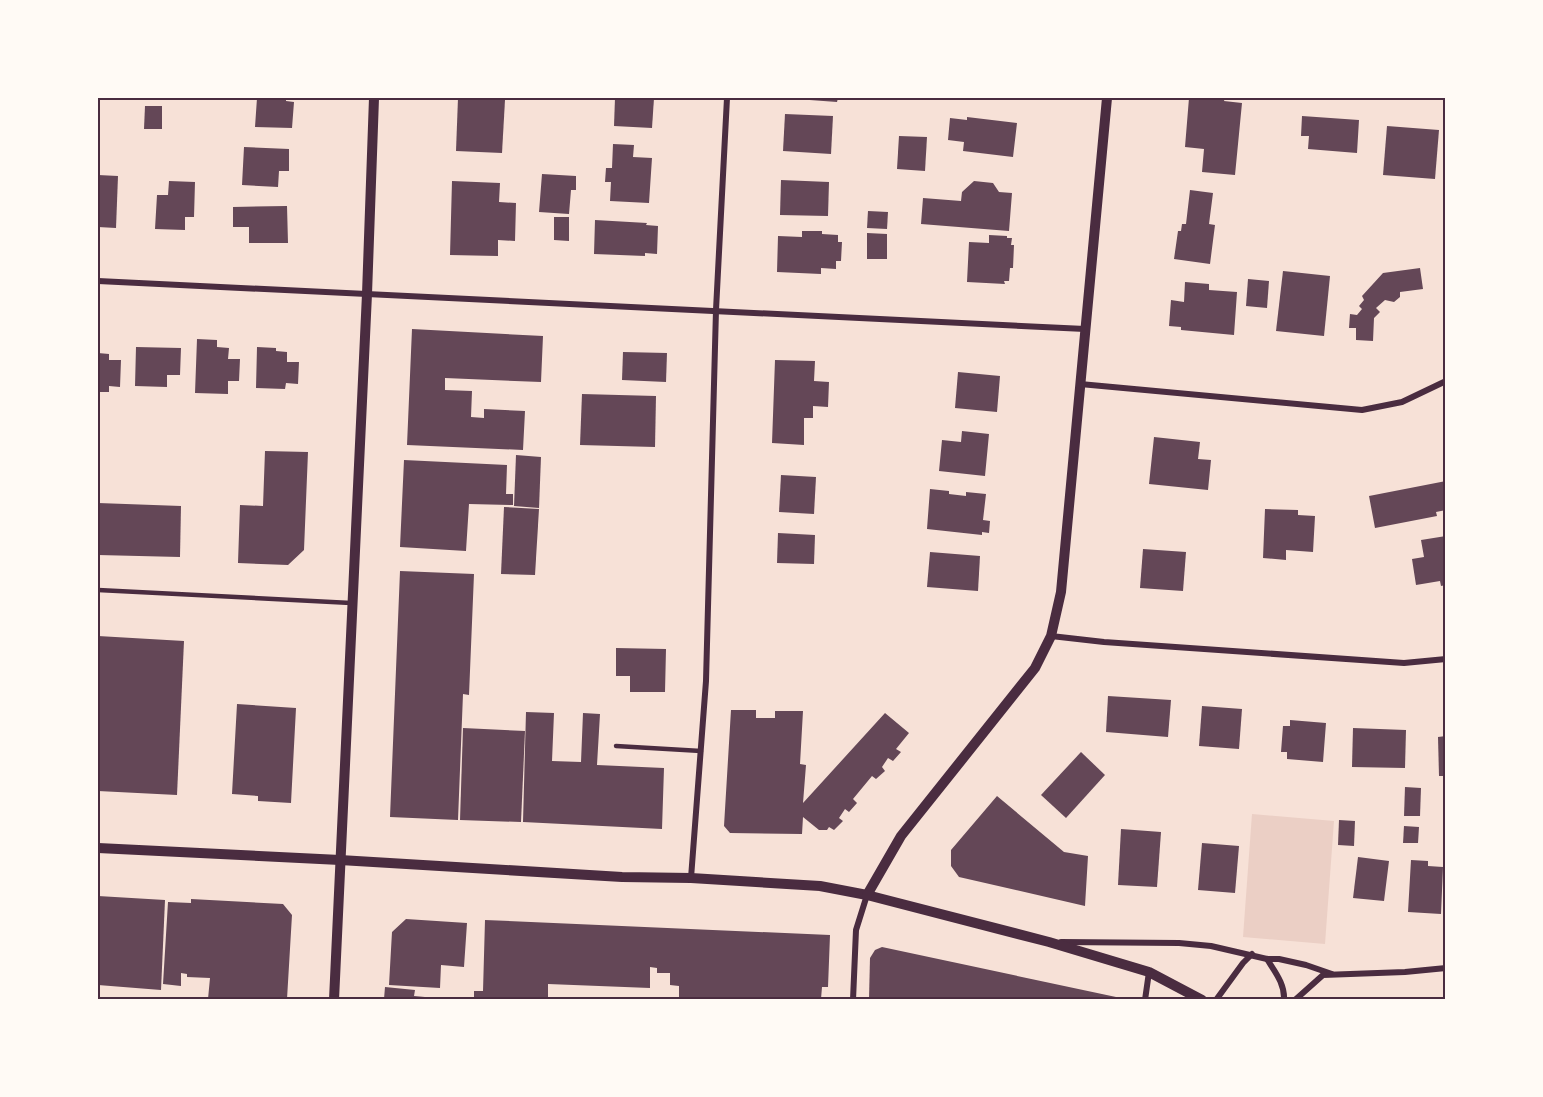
<svg xmlns="http://www.w3.org/2000/svg" width="1543" height="1097" viewBox="0 0 1543 1097" font-family="'Open Sans',sans-serif">
<style>
.green{fill:#ebcfc5}
.building{fill:#644757}
.lines{fill:none;stroke-linecap:round;stroke-linejoin:round}
.service{stroke:#4a2c40;stroke-width:4.5}
.minor{stroke:#4a2c40;stroke-width:6}
.tertiary{stroke:#4a2c40;stroke-width:10}
.neatline{fill:none;stroke:#4a2c40;stroke-width:2}
</style>
<rect width="100%" height="100%" fill="#f7e1d7"/>
<path class="green" d="M1252 814 1334 821 1325 944 1243 937Z"/>
<g class="building">
<path d="M257 98H286V101L294 102 292 128 255 127Z"/>
<path d="M458 98 505 100 502 153 456 151Z"/>
<path d="M615 98H654L652 128 614 126Z"/>
<path d="M796 98H838L837 102 796 99Z"/>
<path d="M1189 98H1225L1224 101 1242 103 1235 175 1202 172 1204 149 1185 147Z"/>
<path d="M145 106H162V129H144Z"/>
<path d="M785 114 833 116 831 154 783 151Z"/>
<path d="M1302 116 1359 120 1357 153 1308 149 1309 136H1301Z"/>
<path d="M967 117 1017 123 1013 157 963 151 964 142 948 140 950 118 967 120Z"/>
<path d="M1387 126 1439 130 1435 179 1383 175Z"/>
<path d="M899 136 927 137 925 171 897 169Z"/>
<path d="M613 144 634 145 633 157 652 158 649 203 610 201 611 182H605L606 168H612Z"/>
<path d="M244 147 289 149V171H279L278 187 242 185Z"/>
<path d="M542 174 576 176V190H571L569 214 539 212Z"/>
<path d="M98 175 118 176 116 228 98 227Z"/>
<path d="M781 180 829 182 828 216 780 215Z"/>
<path d="M169 181 195 182 194 217H185V230L155 229 157 195H168Z"/>
<path d="M452 181 500 183 499 202 516 203 515 241 498 240V256L450 255Z"/>
<path d="M974 181 993 183 999 192 1012 193 1009 231 921 224 923 198 961 201 962 192Z"/>
<path d="M1190 190 1213 193 1209 224 1215 225 1210 264 1174 259 1178 231H1181L1182 224H1186Z"/>
<path d="M287 206 288 243H249V227H233V207Z"/>
<path d="M868 211 888 212 887 229 867 228Z"/>
<path d="M554 217H569V241L554 240Z"/>
<path d="M595 220 647 223 646 225 658 226 657 254 645 253V256L594 254Z"/>
<path d="M802 231H822V234L838 235V242H842L841 261H836V269L821 268V274L777 272 778 236 802 237Z"/>
<path d="M867 233 887 234V259H867Z"/>
<path d="M989 235 1007 236V238H1012L1011 245H1014L1013 268H1010L1009 281H1004L1005 284 967 282 969 242 989 243Z"/>
<path d="M1420 268 1423 289 1400 292V297L1394 302 1385 300 1376 308 1380 312 1374 318 1373 341 1356 340V328H1349L1350 314 1357 315 1362 309 1359 306 1364 300 1362 296 1383 273Z"/>
<path d="M1283 271 1330 276 1324 336 1276 331Z"/>
<path d="M1248 279 1269 281 1267 308 1246 306Z"/>
<path d="M1185 282 1209 284V290L1237 292 1234 335 1181 330V327L1169 326 1171 300 1184 302Z"/>
<path d="M412 329 543 336 541 382 445 378V390L472 391 471 417 484 418V409L525 411 523 450 407 445Z"/>
<path d="M197 339 217 340V347L229 348 228 359H240L239 381H228V394L195 393Z"/>
<path d="M136 347 181 348 180 375H167V387L135 386Z"/>
<path d="M257 347 276 348V351L287 352V362H299L298 384 286 383 285 389 256 388Z"/>
<path d="M623 352 667 353 666 382 622 380Z"/>
<path d="M98 353 109 354V360H121L120 387 109 386V392H98Z"/>
<path d="M775 360 815 361 814 381 829 382 828 407 813 406V418H804V445L772 443Z"/>
<path d="M958 372 1000 376 997 412 955 408Z"/>
<path d="M582 394 656 396 655 447 580 445Z"/>
<path d="M962 431 989 434 985 476 939 471 942 440 961 442Z"/>
<path d="M1154 437 1200 442 1198 459 1211 460 1208 490 1149 484Z"/>
<path d="M265 451 308 452 304 550 288 565 238 563 240 505 263 506Z"/>
<path d="M516 455 541 457 539 508 514 506Z"/>
<path d="M404 460 507 465 506 494H513V505L469 504 466 551 400 547Z"/>
<path d="M781 475 816 477 814 514 779 512Z"/>
<path d="M1446 481V510L1436 512 1437 516 1375 528 1369 496Z"/>
<path d="M930 489 949 491V494L966 496V492L986 494 983 520 990 521 989 533 982 532V535L927 529Z"/>
<path d="M98 503 181 506 180 557 98 555Z"/>
<path d="M504 507 539 509 535 575 501 574Z"/>
<path d="M1265 509 1298 510V515L1315 516 1313 552 1286 550V560L1263 558Z"/>
<path d="M778 533 815 535 814 564 777 563Z"/>
<path d="M1446 536V585L1441 586 1440 581 1416 585 1412 559 1424 557 1421 540Z"/>
<path d="M1143 549 1186 552 1183 591 1140 588Z"/>
<path d="M930 552 980 556 978 591 927 587Z"/>
<path d="M400 571 474 574 469 695 463 694 458 820 390 817Z"/>
<path d="M98 636 184 641 177 795 98 791Z"/>
<path d="M616 648 666 649 665 692H630V676H616Z"/>
<path d="M1108 696 1171 700 1168 737 1106 732Z"/>
<path d="M237 704 296 708 291 803 258 801V796L232 794Z"/>
<path d="M1202 706 1242 709 1239 749 1199 746Z"/>
<path d="M731 710H756V718H775V711H803L800 764 806 765 803 803 885 713 909 733 896 749 901 752 893 761 888 758 882 767 885 771 876 779 872 776 853 799 857 803 849 812 845 809 839 818 843 821 834 830 829 827 827 830H819L803 817 802 834 730 833 724 826Z"/>
<path d="M526 712 554 713 552 761 581 762 583 713 600 714 597 765 664 768 662 829 523 822Z"/>
<path d="M1290 720 1326 723 1323 762 1287 759V752H1281L1283 726H1290Z"/>
<path d="M463 728 525 731 521 822 460 820Z"/>
<path d="M1353 728 1406 730 1405 768 1352 767Z"/>
<path d="M1446 736V776H1439L1438 737Z"/>
<path d="M1081 752 1105 775 1066 818 1041 795Z"/>
<path d="M1405 787 1421 788 1420 816H1404Z"/>
<path d="M997 796 1064 852 1088 856 1085 906 959 877 951 866V850Z"/>
<path d="M1339 820 1355 821 1354 846 1338 845Z"/>
<path d="M1404 826 1419 827 1418 843H1403Z"/>
<path d="M1121 829 1161 832 1157 887 1118 885Z"/>
<path d="M1202 843 1239 846 1235 893 1198 890Z"/>
<path d="M1358 857 1389 861 1384 901 1353 898Z"/>
<path d="M1411 860 1428 861V866L1443 867 1441 914 1408 912Z"/>
<path d="M98 896 165 900 161 990 98 985Z"/>
<path d="M191 899 283 904 292 915 287 999H208L210 978 187 977V974L181 973V986L163 984 168 902 191 903Z"/>
<path d="M406 919 467 923 464 967 441 965 440 988 389 985 392 932Z"/>
<path d="M485 920 830 935 828 987H822L821 999H679V986L670 985V973H657V968L650 967V988L548 984V999H474V991H483Z"/>
<path d="M882 947 1116 997 1118 999H869L870 958 875 950Z"/>
<path d="M385 987 415 990 414 996 436 998V999H384Z"/>
</g>
<g class="lines">
<g class="service">
<path d="M98 590 351 603"/>
<path d="M616 746 701 751"/>
</g>
<g class="minor">
<path d="M98 281 1085 329"/>
<path d="M1080 384 1362 410 1402 402 1446 381"/>
<path d="M1051 636 1104 642 1404 663 1446 659"/>
<path d="M691 878 706 681 716 310 727 98"/>
<path d="M1061 942 1179 943 1211 946 1267 959H1279L1306 965 1332 974"/>
<path d="M1267 959C1275 972 1285 984 1284 1000"/>
<path d="M853 1000 856 930 867 895"/>
<path d="M1145 1000 1149 972"/>
<path d="M1216 1000 1243 963 1252 954"/>
<path d="M1295 1000 1323 975 1405 972 1446 968"/>
</g>
<g class="tertiary">
<path d="M98 848 340 860 622 877 691 878 820 886 867 895 1049 942 1149 972 1202 1000"/>
<path d="M867 895 901 836 1035 668 1051 636 1061 592 1107 98"/>
<path d="M334 1000 367 294 374 98"/>
</g>
</g>
<rect width="1543" height="1097" fill="none" stroke="#fffaf5" stroke-width="198"/>
<rect x="99" y="99" width="1345" height="899" class="neatline"/>
</svg>
